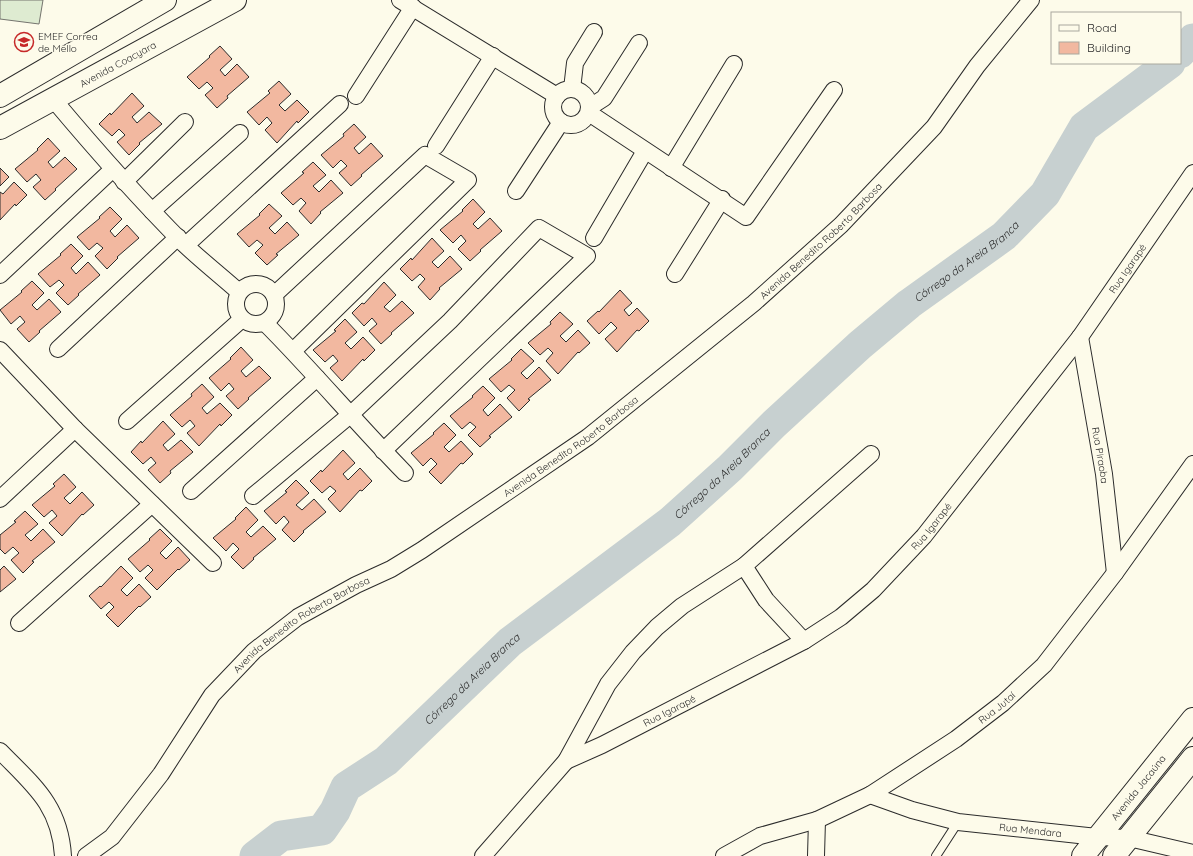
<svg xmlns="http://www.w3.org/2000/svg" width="1193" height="856" viewBox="0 0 1193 856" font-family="Quicksand,sans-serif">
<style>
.pitch{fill:#deebd1;stroke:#74746e}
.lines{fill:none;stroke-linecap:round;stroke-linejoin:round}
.river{stroke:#c7d0d0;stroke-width:31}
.building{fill:#f2b8a0;stroke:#2b2b2b}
.lane-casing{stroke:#2b2b2b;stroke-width:10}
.street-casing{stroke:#2b2b2b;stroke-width:18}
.secondary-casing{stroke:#2b2b2b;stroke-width:24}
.lane{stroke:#fdfbea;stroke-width:8}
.street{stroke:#fdfbea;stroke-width:16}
.secondary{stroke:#fdfbea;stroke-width:22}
.labels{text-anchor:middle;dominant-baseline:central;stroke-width:3;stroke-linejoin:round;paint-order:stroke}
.poi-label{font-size:10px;fill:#2b2b2b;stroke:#fdfbea;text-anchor:start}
.street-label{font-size:10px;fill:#2b2b2b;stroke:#fdfbea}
.water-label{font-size:11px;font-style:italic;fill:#2b2b2b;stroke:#fdfbea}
</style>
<rect width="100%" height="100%" fill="#fdfbea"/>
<path class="pitch" d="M0 0H43L39 24 0 19Z"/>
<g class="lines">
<g class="river">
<path d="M1180 53 1193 39"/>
<path id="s1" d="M255 856 281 836 322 830 335 811 346 787 386 761 510 642 670 522 730 468 774 424 860 345 909 304 1004 236 1045 194 1084 127 1170 63"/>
</g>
</g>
<g class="building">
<path d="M220 46 232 59 220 70 225 76 237 64 249 77 227 96 228 98 217 108 205 95 213 88 207 82 199 89 187 77 210 57 209 56Z"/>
<path d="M279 81 291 94 279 105 285 111 297 100 309 112 298 123 297 121 277 143 265 130 272 123 267 117 259 125 247 112 270 93 268 91Z"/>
<path d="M132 93 144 106 132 117 137 123 149 112 162 124 139 143 140 144 129 155 117 142 125 135 119 129 112 136 99 124 110 113 111 115Z"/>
<path d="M354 124 366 137 354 148 359 154 371 143 383 156 361 175 362 176 351 186 339 173 347 166 341 160 333 168 321 155 344 136 343 134Z"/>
<path d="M48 138 60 151 48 162 53 168 65 157 77 169 55 189 56 190 45 200 33 187 41 180 36 174 27 182 15 169 38 150 37 149Z"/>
<path d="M313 162 326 175 313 186 319 192 331 180 343 193 320 212 321 213 311 224 299 211 306 203 301 198 293 205 281 193 304 173 302 172Z"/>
<path d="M0 168 9 177 0 186Z"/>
<path d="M14 182 27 195 16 206 15 204 0 220V192L3 194Z"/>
<path d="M473 199 485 212 473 224 478 229 490 218 502 231 480 250 481 251 470 261 458 249 466 241 461 235 453 243 440 230 463 211 462 210Z"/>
<path d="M269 204 282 216 269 228 275 234 287 222 299 235 276 254 278 255 267 265 255 253 263 245 257 240 249 247 237 234 260 215 259 214Z"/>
<path d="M110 207 122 219 110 231 115 237 127 225 139 238 117 257 118 258 107 269 95 256 103 248 97 243 89 250 77 237 100 218 99 217Z"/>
<path d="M432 238 444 251 432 262 438 268 450 256 462 269 439 288 440 289 430 300 418 287 425 279 420 274 412 281 400 269 411 258 412 260Z"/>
<path d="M71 244 83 256 71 268 76 274 88 262 100 275 78 294 79 295 68 305 56 293 64 285 59 280 50 287 38 274 61 255 60 254Z"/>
<path d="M32 281 44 293 32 305 37 310 49 299 61 312 39 331 40 332 29 342 17 329 25 322 20 316 11 324 0 310 22 292 21 291Z"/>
<path d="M384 282 396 295 384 307 390 312 402 301 414 313 391 333 392 334 381 344 369 331 377 324 372 318 364 326 352 313 362 303 364 304Z"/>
<path d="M620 290 632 303 624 310 629 316 637 308 649 321 639 331 637 330 617 352 605 339 617 328 611 322 599 334 587 321 598 311 599 312Z"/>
<path d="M560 312 573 324 560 336 566 342 578 330 590 343 579 353 578 352 558 374 546 361 553 353 548 348 540 355 528 343 551 324 550 322Z"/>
<path d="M345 319 357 332 345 343 351 349 363 337 375 350 364 361 363 359 342 381 330 368 338 361 333 355 325 362 313 350 336 331 334 330Z"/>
<path d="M241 347 253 360 241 371 246 377 259 366 271 378 248 398 249 399 238 409 226 396 234 389 229 383 221 391 209 378 231 359 230 358Z"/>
<path d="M521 349 534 361 521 373 527 379 539 367 551 380 528 399 530 400 519 411 507 398 515 390 509 385 501 392 489 379 512 360 511 359Z"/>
<path d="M202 384 214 397 202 408 207 414 220 403 232 415 221 426 220 424 199 446 187 433 195 426 190 420 182 427 170 415 192 396 191 394Z"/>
<path d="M483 386 495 398 483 410 488 416 500 404 512 417 489 436 491 437 480 447 468 435 476 427 470 422 462 429 450 416 473 397 472 396Z"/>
<path d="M163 421 175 434 163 445 168 451 181 440 193 452 170 471 171 473 160 483 148 470 156 463 151 457 143 464 131 452 141 441 142 443Z"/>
<path d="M444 423 456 435 444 447 449 452 461 441 473 454 463 464 461 463 441 484 429 472 437 464 431 458 423 466 411 453 434 434 433 433Z"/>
<path d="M343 450 355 463 343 474 348 480 360 468 372 481 362 491 360 490 340 512 328 499 336 491 330 486 322 493 310 481 321 470 322 472Z"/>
<path d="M64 474 76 487 64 498 70 504 82 492 94 505 83 515 82 514 62 536 49 523 57 516 52 510 44 517 32 505 55 486 53 484Z"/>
<path d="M296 480 309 493 296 505 302 510 314 499 326 512 303 531 304 532 294 542 282 530 289 522 284 516 276 524 264 511 287 492 285 491Z"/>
<path d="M246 507 258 520 246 532 251 537 263 526 276 539 253 558 254 559 243 569 231 557 239 549 233 543 226 551 213 538 236 519 235 518Z"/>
<path d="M25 511 38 524 25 535 31 541 43 529 55 542 32 561 34 562 23 573 11 560 19 553 13 547 5 554 0 549V535L16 522 14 521Z"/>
<path d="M160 529 172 541 160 553 166 559 178 547 190 560 179 570 178 569 157 590 145 578 153 570 148 565 140 572 128 559 150 540 149 539Z"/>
<path d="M4 566 16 579 0 592V570Z"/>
<path d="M121 566 133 578 121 590 127 596 139 584 151 597 140 607 139 606 118 627 106 615 114 607 109 602 101 609 89 596 100 586 101 587Z"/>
</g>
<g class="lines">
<defs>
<path id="lane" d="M936 856 958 822"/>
<g id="street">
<path d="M400 0 557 96"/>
<circle cx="571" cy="107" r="18"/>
<path d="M572 89 575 63 594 32"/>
<path d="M356 96 413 7"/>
<path d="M53 99C95 149 138 198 184 244 202 261 221 276 239 292"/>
<path d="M590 107 604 98 639 43"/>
<path d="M589 113 746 217 834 90"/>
<path d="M436 146 493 56"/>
<path d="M671 168 734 64"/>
<path d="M124 182 185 122"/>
<path d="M516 191 561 122"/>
<path d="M152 211 240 133"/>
<path d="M594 238 645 151"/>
<path d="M186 245 340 104"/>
<path d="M675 274 722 199"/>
<path d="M0 275 113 169"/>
<circle cx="256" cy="304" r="20"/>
<path d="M274 295 425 155 468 180 293 351"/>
<path d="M265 323C313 371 357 424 405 473"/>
<path id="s2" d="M1080 337 1104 474 1115 573"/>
<path d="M58 349 178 237"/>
<path d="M0 350 75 429 213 563"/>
<path d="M127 421 242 319"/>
<path d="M191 491 317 378"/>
<path d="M253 496 350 415 450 321 539 228 587 256 383 451"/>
<path d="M0 499 75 429"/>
<path d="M744 566 766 600 804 641"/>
<path d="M19 623 152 504"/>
<path d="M0 751C33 785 60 805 63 856"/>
<path id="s3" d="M566 761 602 745 804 641 841 617 873 590 924 536 1080 337 1193 173"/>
<path id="s4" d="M870 795 912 810 958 822 1097 837 1129 838 1193 853"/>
<path id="s5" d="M86 856 112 837 161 774 212 695 254 651 298 617 356 585 391 569 422 550 588 437 754 303 841 225 934 127 977 66 1031 0"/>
<path d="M483 856 566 761 608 684 633 652 657 627 682 606 744 566 871 454"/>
<path id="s6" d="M724 856 760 836 817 820 870 795 956 739 1003 703 1044 665 1115 573 1193 464"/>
<path d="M816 856 817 820"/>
</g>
<g id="secondary">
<path d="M0 96 165 0"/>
<path id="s7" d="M0 128 235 0"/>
<path id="s8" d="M1083 856 1193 719"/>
<path d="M1114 856 1193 758"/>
</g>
</defs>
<use href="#lane" class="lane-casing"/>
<use href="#street" class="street-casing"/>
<use href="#secondary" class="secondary-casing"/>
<use href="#lane" class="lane"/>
<use href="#street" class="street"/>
<use href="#secondary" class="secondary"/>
</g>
<defs>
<symbol id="school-ring" viewBox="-11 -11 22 22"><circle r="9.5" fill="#fdfbea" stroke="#c62828" stroke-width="1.5"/><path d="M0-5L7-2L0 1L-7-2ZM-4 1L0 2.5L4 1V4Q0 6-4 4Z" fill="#c62828"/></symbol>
</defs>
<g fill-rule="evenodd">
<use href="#school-ring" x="13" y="31" width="22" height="22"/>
</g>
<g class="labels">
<g class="poi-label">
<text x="38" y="36">EMEF Correa<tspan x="38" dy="12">de Mello</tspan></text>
</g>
<g class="street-label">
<text stroke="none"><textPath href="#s7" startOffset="134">Avenida Coacyara</textPath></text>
<text stroke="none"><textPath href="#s5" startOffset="969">Avenida Benedito Roberto Barbosa</textPath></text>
<text stroke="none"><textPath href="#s3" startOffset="763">Rua Igarapé</textPath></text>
<text stroke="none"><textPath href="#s5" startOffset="645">Avenida Benedito Roberto Barbosa</textPath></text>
<text stroke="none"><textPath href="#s2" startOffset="120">Rua Piraoba</textPath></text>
<text stroke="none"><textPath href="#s3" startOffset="439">Rua Igarapé</textPath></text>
<text stroke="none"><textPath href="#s5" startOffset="321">Avenida Benedito Roberto Barbosa</textPath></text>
<text stroke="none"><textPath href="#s6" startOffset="313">Rua Jutaí</textPath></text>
<text stroke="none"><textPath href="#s3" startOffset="115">Rua Igarapé</textPath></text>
<text stroke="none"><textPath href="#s8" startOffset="88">Avenida Jacaúna</textPath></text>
<text stroke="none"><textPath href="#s4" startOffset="165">Rua Mendara</textPath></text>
</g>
<g class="water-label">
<text stroke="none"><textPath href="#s1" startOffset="938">Córrego da Areia Branca</textPath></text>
<text stroke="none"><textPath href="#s1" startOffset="614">Córrego da Areia Branca</textPath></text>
<text stroke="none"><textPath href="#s1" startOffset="290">Córrego da Areia Branca</textPath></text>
</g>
</g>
<rect x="1051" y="12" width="130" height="52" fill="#fdfbea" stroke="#a9a89e"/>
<rect x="1059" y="25" width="20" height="6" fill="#fdfbea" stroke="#a9a89e"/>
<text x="1087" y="32" font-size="12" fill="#2b2b2b">Road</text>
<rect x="1059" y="42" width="20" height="12" fill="#f2b8a0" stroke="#a9a89e"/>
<text x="1087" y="52" font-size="12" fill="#2b2b2b">Building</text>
</svg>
